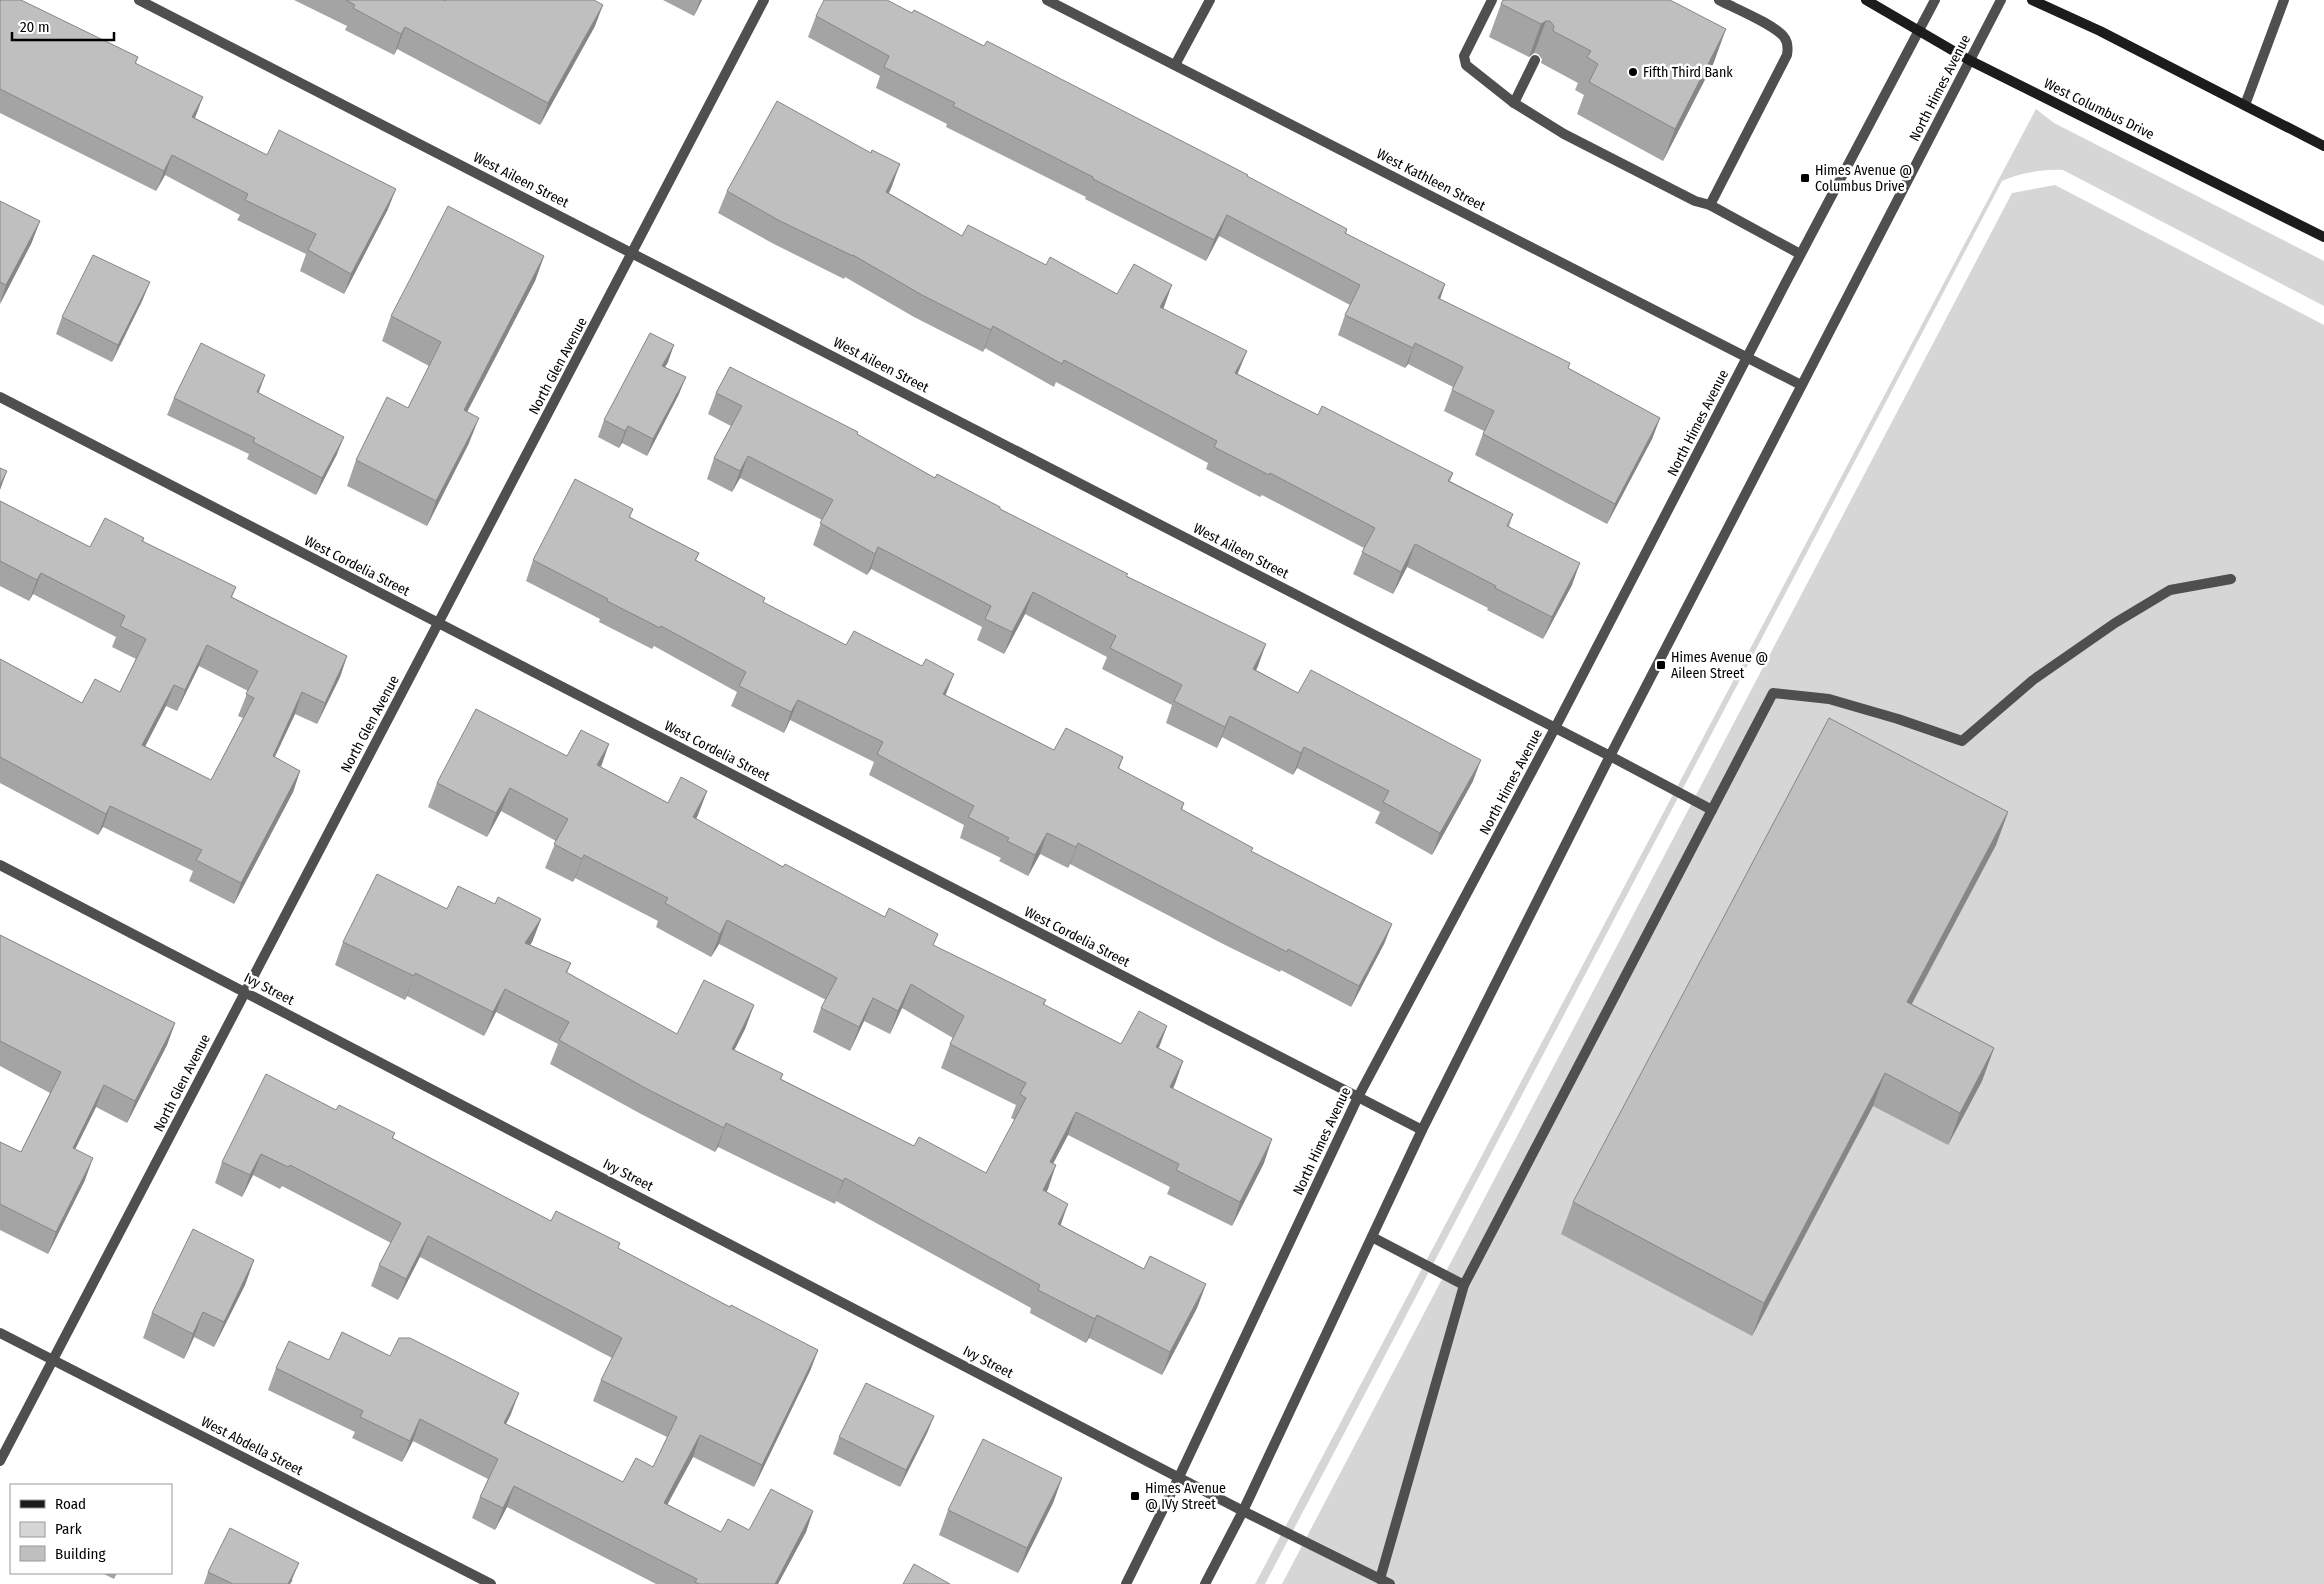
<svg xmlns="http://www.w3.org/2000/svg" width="2324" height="1584" viewBox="0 0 2324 1584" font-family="'Fira Sans Condensed',sans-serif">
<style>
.green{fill:#d6d6d6}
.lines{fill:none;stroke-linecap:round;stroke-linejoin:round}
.service{stroke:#4f4f4f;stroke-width:10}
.minor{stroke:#4f4f4f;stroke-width:10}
.tertiary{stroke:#4f4f4f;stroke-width:10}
.secondary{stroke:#1c1c1c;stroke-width:10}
.wall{fill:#a4a4a4;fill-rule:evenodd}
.shaded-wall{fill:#868686}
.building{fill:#bfbfbf;stroke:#868686;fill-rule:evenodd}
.poi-dot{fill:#000;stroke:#fff;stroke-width:2}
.labels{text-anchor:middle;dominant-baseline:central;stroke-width:5;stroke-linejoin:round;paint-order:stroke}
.poi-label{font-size:14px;fill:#000;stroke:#fff;text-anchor:start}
.street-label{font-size:14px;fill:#000;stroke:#fff}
</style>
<rect width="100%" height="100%" fill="#fff"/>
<g class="green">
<path d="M2036 109 2054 123 2324 261V306L2063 170C2044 169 2019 173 2002 181L1265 1584H1255Z"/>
<path d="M2055 185 2324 325V1584H1282L2012 193Z"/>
</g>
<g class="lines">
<g class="service">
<path d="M1492 0 1464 56 1466 65 1514 103"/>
<path d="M1719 0C1734 8 1774 24 1784 37 1788 42 1788 49 1787 55L1710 205 1800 254"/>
<path d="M1535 60 1514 103 1564 134 1695 201 1710 205"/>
<path d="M1175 65 1210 0"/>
<path d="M2245 105 2284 0"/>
<path d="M1610 756 1712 810"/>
<path d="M1372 1237 1464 1285 1773 693 1829 699 1898 719 1962 741 2033 680 2115 623 2170 590 2231 579"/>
<path d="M1243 1511 1390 1584"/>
<path d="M1380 1579 1464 1285"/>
</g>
<g class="minor">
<path d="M139 0 1610 756"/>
<path d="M1047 0 1801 385"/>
<path d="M0 397 1422 1130"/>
<path d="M0 865 1243 1511"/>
<path d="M0 1333 491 1584"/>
<path d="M0 1461 764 0"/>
</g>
<g class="tertiary">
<path d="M1126 1584 1179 1477 1358 1097 1555 728 1785 284 1935 0"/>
<path d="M1205 1584 1243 1511 1422 1130 1610 756 2001 0"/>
</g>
<g class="secondary">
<path d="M1866 0 1969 60 2324 237"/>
<path d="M2032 0 2100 31 2324 146"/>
</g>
</g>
<g class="wall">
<path d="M0 0 138 57 136 63 195 118 267 155 388 209 344 294 300 271 306 254 237 220 240 215 165 175 156 191 0 113Z"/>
<path d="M294 0H443L445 1 595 26 540 125 397 49 394 55 345 30 347 26Z"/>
<path d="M663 0H702L694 16Z"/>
<path d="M1501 4 1714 62 1663 161 1577 114 1584 95 1575 90 1578 83 1541 63 1542 59 1538 54 1534 53 1529 57 1489 37Z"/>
<path d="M912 13 984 46 1247 177 1347 229 1346 234 1445 284 1440 299 1660 418 1652 439 1607 524 1475 455 1484 431 1444 411 1453 387 1408 364 1405 368 1338 335 1345 315 1350 305 1219 236 1206 261 1085 199 1086 197 946 127 947 124 876 88 880 76 808 37 816 16Z"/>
<path d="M892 186 889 193 962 236 1046 265 1117 294 1163 309 1238 374 1318 415 1453 473 1450 481 1513 514 1509 526 1572 585 1543 639 1487 610 1488 608 1407 567 1393 594 1353 574 1364 548 1262 495 1260 497 1206 469 1208 463 1056 382 1054 387 985 348 983 352 914 317 845 277 844 279 772 243 718 213 727 191Z"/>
<path d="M0 201 40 221 31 244 0 304Z"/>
<path d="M544 256 535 281 467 412 469 443 427 526 347 486 356 460 408 408 429 366 382 341 391 316Z"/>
<path d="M143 299 112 362 56 334 62 317Z"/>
<path d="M668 362 665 367 679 394 647 456 622 443 619 448 598 437 604 420Z"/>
<path d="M259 393 337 454 316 495 247 459 249 454 167 415 174 398Z"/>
<path d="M716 393 857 434 935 478 1000 509 1127 576 1258 666 1256 670 1298 693 1473 781 1432 855 1375 823 1380 812 1297 768 1293 775 1222 737 1217 748 1166 723 1172 705 1102 669 1107 657 1025 614 1004 654 977 640 982 627 871 569 867 575 813 545 822 520 740 478 732 492 707 479 714 458 731 426 708 414Z"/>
<path d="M0 501 90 547 144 538 143 542 236 587 232 597 347 656 340 677 317 724 295 714 274 757 300 771 293 792 234 904 189 881 193 871 103 827 98 835 0 783V659L82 703 120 692 136 659 112 647 116 637 33 594 29 601 0 586ZM199 666 248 691 238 716 243 718 211 780 145 746 166 706 177 711Z"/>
<path d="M633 509 630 517 699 553 696 560 765 598 763 603 1054 750 1123 757 1119 769 1184 803 1182 810 1251 852 1392 924 1384 944 1351 1007 1281 970 1280 972 1225 945 1070 864 1068 868 1040 854 1028 876 999 861 1001 858 960 838 964 825 869 775 874 762 790 720 784 733 731 706 737 692 654 646 652 649 599 622 600 619 526 581 533 560Z"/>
<path d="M567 756 601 767 668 803 707 791 696 819 783 867 933 946 1046 1000 1044 1005 1121 1044 1167 1026 1159 1048 1183 1061 1173 1089 1264 1163 1232 1226 1167 1194 1170 1187 1068 1135 1053 1164 1048 1189 1046 1192 1060 1225 1144 1269 1206 1284 1197 1308 1162 1375 1089 1338 1086 1343 1030 1313 1031 1308 836 1201 835 1204 718 1147 715 1152 641 1114 550 1064 558 1044 496 1012 484 1036 407 996 405 1000 335 965 343 942 447 909 495 904 541 919 532 942 530 945 571 963 567 973 677 1034 754 1005 745 1029 734 1050 783 1074 781 1079 914 1146 986 1173 1015 1120 1011 1118 1016 1105 941 1068 950 1044 953 1038 902 1008 890 1034 864 1021 850 1051 813 1032 821 1008 826 1000 719 944 711 957 656 927 658 921 575 878 573 882 545 868 556 841 501 811 487 837 428 807 437 783Z"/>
<path d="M2008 812 1996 845 1912 1004 1994 1048 1982 1081 1948 1145 1873 1106 1752 1336 1561 1234 1573 1202Z"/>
<path d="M0 935 175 1023 167 1045 127 1123 96 1107 75 1149 85 1180 48 1254 0 1230V1142L21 1152 50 1093 0 1066Z"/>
<path d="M336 1110 395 1133 393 1138 551 1221 620 1243 618 1248 730 1307 818 1350 810 1371 754 1487 693 1457 667 1504 721 1532 749 1530 813 1511 806 1532 778 1584H656L507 1507 495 1530 472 1518 480 1497 488 1479 413 1441 402 1462 352 1438 355 1432 268 1390 276 1368 329 1360 390 1356 511 1414 506 1424 623 1482 653 1467 667 1437 593 1401 601 1380 612 1358 420 1257 398 1300 371 1286 379 1265 391 1243 282 1186 280 1189 253 1175 242 1197 215 1183 222 1162Z"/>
<path d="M254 1260 245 1285 214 1347 194 1337 184 1359 143 1338 152 1313Z"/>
<path d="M934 1416 927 1433 900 1487 833 1454 839 1437Z"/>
<path d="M1062 1478 1053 1503 1018 1573 939 1535 948 1510Z"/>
<path d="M208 1572 293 1580 290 1584H204Z"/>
<path d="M102 1573H117L114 1579Z"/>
</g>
<g class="shaded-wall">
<path d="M700 0H702L694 16Z"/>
<path d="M603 5 595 26 540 125 548 103Z"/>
<path d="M1546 21 1534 53 1529 57 1541 24Z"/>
<path d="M405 27 397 49 394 55 401 34Z"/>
<path d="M1726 29 1714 62 1663 161 1675 129Z"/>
<path d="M203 97 195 118 185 137 192 117Z"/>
<path d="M172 155 165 175 156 191 164 171Z"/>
<path d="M900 164 892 186 878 214 886 192Z"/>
<path d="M396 189 388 209 344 294 351 274Z"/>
<path d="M1227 215 1219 236 1206 261 1214 240Z"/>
<path d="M40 221 31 244 0 304 6 285Z"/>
<path d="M544 256 535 281 455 435 464 410Z"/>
<path d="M150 282 143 299 112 362 118 345Z"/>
<path d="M1445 284 1438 305V298Z"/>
<path d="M1172 285 1164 307 1152 329 1160 307Z"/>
<path d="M993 326 985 348 983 352 991 330Z"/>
<path d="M1415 343 1408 364 1405 368Z"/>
<path d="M674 345 668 362 656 383 662 366Z"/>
<path d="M1247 351 1238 373 1227 395 1235 373Z"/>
<path d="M265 375 259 392 251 409 257 392Z"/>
<path d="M686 377 679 394 647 456 653 439Z"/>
<path d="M479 418 469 443 427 526 436 501Z"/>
<path d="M1660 418 1652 439 1607 524 1615 504Z"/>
<path d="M628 426 622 443 619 448 625 431Z"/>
<path d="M344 437 337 454 316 495 322 478Z"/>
<path d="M748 456 740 478 732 492 740 471Z"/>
<path d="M7 471 0 490V485Z"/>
<path d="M1415 544 1407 567 1393 594 1401 572Z"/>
<path d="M878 547 871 569 867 575 875 554Z"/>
<path d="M1580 563 1572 585 1543 639 1552 617Z"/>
<path d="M41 573 33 594 29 601 37 580Z"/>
<path d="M1033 592 1025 614 1004 654 1012 632Z"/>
<path d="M1266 644 1258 666 1246 690 1253 669Z"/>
<path d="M207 645 199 666 177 711 185 690Z"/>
<path d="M347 656 340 677 317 724 325 703Z"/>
<path d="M954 674 946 694 935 714 943 694Z"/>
<path d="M174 685 166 706 135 766 142 745Z"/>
<path d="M302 692 295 714 265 778 273 756Z"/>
<path d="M798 700 790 720 784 733 791 712Z"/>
<path d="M1230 716 1222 737 1217 748 1225 727Z"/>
<path d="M609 744 601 767 597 765Z"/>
<path d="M1304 747 1297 768 1293 775 1301 753Z"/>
<path d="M1481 760 1473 781 1432 855 1440 833Z"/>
<path d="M300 771 293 792 234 904 241 883Z"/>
<path d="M510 788 501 811 487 837 496 813Z"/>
<path d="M707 791 698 815 685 840 693 817Z"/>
<path d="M110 806 103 827 98 835 106 814Z"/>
<path d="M2008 812 1996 845 1895 1035 1907 1002Z"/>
<path d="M1047 833 1040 854 1028 876 1035 855Z"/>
<path d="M1078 843 1070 864 1068 868 1076 847Z"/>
<path d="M584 855 575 878 573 882 582 859Z"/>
<path d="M541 919 532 942 516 966 525 943Z"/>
<path d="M727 920 719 944 711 957 720 934Z"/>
<path d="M1392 924 1384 944 1351 1007 1359 986Z"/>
<path d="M415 973 407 996 405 1000 414 976Z"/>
<path d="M911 984 902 1008 890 1034 898 1011Z"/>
<path d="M505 989 496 1012 484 1036 493 1012Z"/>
<path d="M873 998 864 1021 850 1051 859 1027Z"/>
<path d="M754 1005 745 1029 723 1073 732 1049Z"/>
<path d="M175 1023 167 1045 127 1123 135 1101Z"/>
<path d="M1167 1026 1158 1049 1156 1047Z"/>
<path d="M1994 1048 1982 1081 1948 1145 1960 1113Z"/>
<path d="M1183 1061 1175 1084 1161 1111 1170 1087Z"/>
<path d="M1885 1073 1873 1106 1752 1336 1764 1303Z"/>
<path d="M104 1085 96 1107 65 1170 73 1148Z"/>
<path d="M1076 1112 1068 1135 1041 1186 1050 1162Z"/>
<path d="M726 1123 718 1147 715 1152 724 1128Z"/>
<path d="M1272 1139 1264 1163 1232 1226 1240 1202Z"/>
<path d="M261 1154 253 1175 242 1197 250 1175Z"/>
<path d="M93 1158 85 1180 48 1254 56 1232Z"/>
<path d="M1056 1165 1048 1189 1034 1214 1043 1190Z"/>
<path d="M845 1178 836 1201 835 1204 843 1181Z"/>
<path d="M1068 1204 1060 1227 1058 1224Z"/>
<path d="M428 1236 420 1257 398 1300 406 1279Z"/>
<path d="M254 1260 245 1285 214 1347 224 1322Z"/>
<path d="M1206 1284 1197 1308 1162 1375 1170 1352Z"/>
<path d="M203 1312 194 1337 184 1359 193 1334Z"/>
<path d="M1097 1315 1089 1338 1086 1343 1095 1319Z"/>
<path d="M818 1350 810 1371 754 1487 762 1465Z"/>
<path d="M519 1393 511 1414 496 1444 504 1423Z"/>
<path d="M934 1416 927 1433 900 1487 906 1470Z"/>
<path d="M420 1419 413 1441 402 1462 410 1441Z"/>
<path d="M700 1435 693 1457 657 1524 664 1503Z"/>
<path d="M1062 1478 1053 1503 1018 1573 1027 1548Z"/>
<path d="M514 1486 507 1507 495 1530 503 1508Z"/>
<path d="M813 1511 806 1532 778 1584H775Z"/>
<path d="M299 1563 290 1584H288Z"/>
</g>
<g class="building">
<path d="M0 0H21L138 57 135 63 203 97 192 117 267 155 279 130 396 189 351 274 308 250 316 234 245 200 248 194 172 155 164 171 0 89Z"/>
<path d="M346 0H443L445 1 446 0H594L603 5 548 103 405 27 401 34 353 8 355 5Z"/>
<path d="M824 0H887L912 13 914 10 984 46 987 41 1248 175 1247 176 1347 229 1345 233 1445 284 1438 298 1570 363 1568 368 1660 418 1615 504 1483 434 1494 411 1452 390 1463 367 1415 343 1413 348 1345 315 1360 285 1227 215 1214 240 1093 179V177L953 106 955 103 884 67 889 56 816 16Z"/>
<path d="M1503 0H1670L1726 29 1675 129 1589 82 1598 64 1587 57 1591 51 1553 31 1554 26 1550 21H1546L1541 24 1501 4Z"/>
<path d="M777 101 871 153 872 150 900 164 886 192 962 236 968 225 1046 265 1050 257 1117 294 1134 264 1172 285 1160 307 1247 351 1235 373 1318 415 1322 406 1453 473 1448 481 1513 514 1507 526 1580 563 1552 617 1495 588 1496 586 1415 544 1401 572 1362 552 1375 528 1270 473 1269 475 1214 447 1217 441 1064 360 1062 364 993 326 991 330 922 295 853 255V256L780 221 727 191Z"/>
<path d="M0 201 40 221 6 285 0 282Z"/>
<path d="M448 206 544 256 464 410 479 418 436 501 356 460 387 397 408 408 441 342 391 316Z"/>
<path d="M93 255 150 282 118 345 62 317Z"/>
<path d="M650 333 674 345 662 366 686 377 653 439 628 426 625 431 604 420Z"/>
<path d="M201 343 265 375 257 392 344 437 322 478 253 442 255 438 174 398Z"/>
<path d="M730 367 858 432 857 434 935 478 937 474 1000 507V509L1128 574 1126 576 1266 644 1253 669 1298 693 1311 670 1481 760 1440 833 1383 802 1389 791 1304 747 1301 753 1230 716 1225 727 1174 701 1182 685 1110 648 1116 636 1033 592 1012 632 985 619 991 606 878 547 875 554 820 523 833 500 748 456 740 471 714 458 742 406 716 393Z"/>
<path d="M0 468 7 471 0 485Z"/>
<path d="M575 479 633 509 629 517 699 553 695 560 765 598 763 602 846 645 854 631 922 666 926 659 954 674 943 694 1054 750 1066 728 1123 757 1118 768 1184 803 1181 809 1253 848 1251 851 1392 924 1359 986 1288 949 1287 952 1233 924 1078 843 1076 847 1047 833 1035 855 1007 841 1009 838 968 817 974 806 877 754 883 742 798 700 791 712 739 686 746 672 661 626 660 628 607 601 608 599 533 560Z"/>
<path d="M0 501 90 547 105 518 144 538 142 541 236 587 231 597 347 656 325 703 302 692 273 756 300 771 241 883 196 860 202 850 110 806 106 814 0 757V659L82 703 95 679 120 692 146 639 120 626 125 616 41 573 37 580 0 561ZM207 645 258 671 246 694 254 698 211 780 142 745 174 685 185 690Z"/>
<path d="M476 709 567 756 581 730 609 744 597 765 668 803 681 777 707 791 693 817 783 867 785 864 885 917 889 908 938 934 933 945 1046 1000 1043 1004 1121 1044 1139 1011 1167 1026 1156 1047 1183 1061 1170 1087 1272 1139 1240 1202 1176 1170 1179 1164 1076 1112 1050 1162 1056 1165 1043 1190 1068 1204 1058 1224 1144 1269 1150 1256 1206 1284 1170 1352 1097 1315 1095 1319 1038 1290 1040 1285 845 1178 843 1181 726 1123 724 1128 649 1090 559 1040 569 1022 505 989 493 1012 415 973 414 976 343 942 377 874 447 909 458 886 495 904 498 897 541 919 525 943 571 963 566 972 677 1034 704 980 754 1005 732 1049 783 1074 780 1079 914 1146 919 1137 986 1173 1026 1098 1020 1094 1026 1083 950 1044 964 1016 911 984 898 1011 873 998 859 1027 821 1008 837 978 727 920 720 934 665 903 668 898 584 855 582 859 554 844 568 819 510 788 496 813 437 783Z"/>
<path d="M1829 718 2008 812 1907 1002 1994 1048 1960 1113 1885 1073 1764 1303 1573 1202Z"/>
<path d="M0 935 175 1023 135 1101 104 1085 73 1148 93 1158 56 1232 0 1204V1142L21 1152 61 1072 0 1041Z"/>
<path d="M266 1074 336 1110 339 1105 395 1133 392 1138 551 1221 556 1211 620 1243 618 1248 730 1307 731 1305 818 1350 762 1465 700 1435 664 1503 721 1532 728 1519 749 1530 771 1489 813 1511 775 1584H699L695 1582 697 1579 514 1486 503 1508 480 1497 498 1459 420 1419 410 1441 360 1417 363 1411 276 1368 289 1341 329 1360 342 1332 390 1356 399 1338H410L519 1393 504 1423 623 1482 636 1458 653 1467 677 1417 601 1380 622 1338 428 1236 406 1279 379 1265 401 1223 290 1165 288 1167 261 1154 250 1175 222 1162Z"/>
<path d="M193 1229 254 1260 224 1322 203 1312 193 1334 152 1313Z"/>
<path d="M866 1383 934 1416 906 1470 839 1437Z"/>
<path d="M983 1439 1062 1478 1027 1548 948 1510Z"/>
<path d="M230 1528 299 1563 288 1584H233L208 1572Z"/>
<path d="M914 1564 950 1584H903Z"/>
</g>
<g class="poi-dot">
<circle cx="1633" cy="72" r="5"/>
<rect x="1800" y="173" width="10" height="10" rx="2.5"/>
<rect x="1656" y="660" width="10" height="10" rx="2.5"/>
<rect x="1130" y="1491" width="10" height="10" rx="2.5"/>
</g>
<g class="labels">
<g class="poi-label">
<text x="1643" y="72">Fifth Third Bank</text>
<text x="1815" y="170">Himes Avenue @<tspan x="1815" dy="16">Columbus Drive</tspan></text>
<text x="1671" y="657">Himes Avenue @<tspan x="1671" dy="16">Aileen Street</tspan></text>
<text x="1145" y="1488">Himes Avenue<tspan x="1145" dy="16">@ IVy Street</tspan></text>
</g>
<g class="street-label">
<text transform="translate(1940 88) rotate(-63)">North Himes Avenue</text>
<text transform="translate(2099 109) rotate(26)">West Columbus Drive</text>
<text transform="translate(521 180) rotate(27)">West Aileen Street</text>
<text transform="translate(1431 180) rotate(27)">West Kathleen Street</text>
<text transform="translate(881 365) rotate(27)">West Aileen Street</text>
<text transform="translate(558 366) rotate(-62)">North Glen Avenue</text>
<text transform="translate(1698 423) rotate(-63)">North Himes Avenue</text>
<text transform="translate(1241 551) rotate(27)">West Aileen Street</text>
<text transform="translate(357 566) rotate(27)">West Cordelia Street</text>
<text transform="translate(370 724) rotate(-62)">North Glen Avenue</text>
<text transform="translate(717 751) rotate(27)">West Cordelia Street</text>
<text transform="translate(1511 782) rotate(-62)">North Himes Avenue</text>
<text transform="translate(1077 937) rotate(27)">West Cordelia Street</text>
<text transform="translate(269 989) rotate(27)">Ivy Street</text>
<text transform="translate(182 1083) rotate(-63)">North Glen Avenue</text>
<text transform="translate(1322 1141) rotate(-65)">North Himes Avenue</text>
<text transform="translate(628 1175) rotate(27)">Ivy Street</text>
<text transform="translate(988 1362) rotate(27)">Ivy Street</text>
<text transform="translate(252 1446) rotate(27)">West Abdella Street</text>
</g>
</g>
<rect x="10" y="1484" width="162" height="90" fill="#ffffff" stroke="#999999"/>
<rect x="20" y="1500" width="25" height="8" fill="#1c1c1c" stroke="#999999"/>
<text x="55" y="1509" font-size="15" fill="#000000">Road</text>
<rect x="20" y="1522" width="25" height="15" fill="#d6d6d6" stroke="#999999"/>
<text x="55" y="1534" font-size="15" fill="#000000">Park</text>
<rect x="20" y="1546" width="25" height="15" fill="#bfbfbf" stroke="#999999"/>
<text x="55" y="1559" font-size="15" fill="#000000">Building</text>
<path d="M12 32v8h102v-8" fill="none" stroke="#000000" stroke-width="2.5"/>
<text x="20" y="32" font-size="15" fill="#000000" stroke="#ffffff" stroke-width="4" paint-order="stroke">20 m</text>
</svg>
